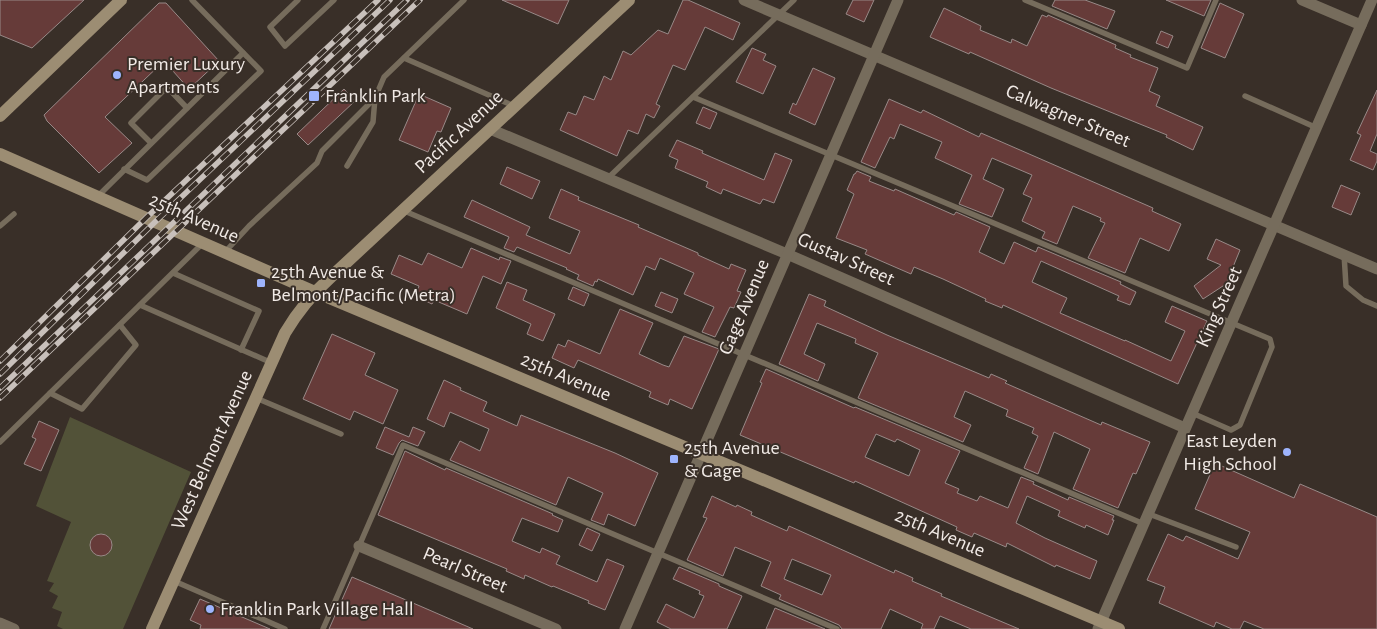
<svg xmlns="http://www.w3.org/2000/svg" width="1377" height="629" viewBox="0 0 1377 629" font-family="'Alegreya Sans',sans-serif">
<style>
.green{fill:#525238}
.building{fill:#663b39;stroke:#988987;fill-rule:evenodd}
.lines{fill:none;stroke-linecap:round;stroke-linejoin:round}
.lane{stroke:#766c5c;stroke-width:5.5}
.street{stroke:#766c5c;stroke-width:11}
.secondary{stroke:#9c8d73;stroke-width:12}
.rail-casing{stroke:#c8c0bb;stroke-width:5.5}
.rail{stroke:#392f28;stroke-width:4;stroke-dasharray:11;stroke-linecap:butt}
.poi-dot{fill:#9eb4fd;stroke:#392f28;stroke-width:2}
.labels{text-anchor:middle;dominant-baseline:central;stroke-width:4;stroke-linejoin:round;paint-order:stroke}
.poi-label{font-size:20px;fill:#f1eae6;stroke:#392f28;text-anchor:start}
.street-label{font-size:20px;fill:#f1eae6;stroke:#392f28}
</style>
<rect width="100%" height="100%" fill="#392f28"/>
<path class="green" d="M70 417 191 472 123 629H63L57 626 62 612 52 608 58 596 49 591 54 583 47 581 71 522 36 506Z"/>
<g class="building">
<path d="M0 0H84L32 48 0 35Z"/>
<path d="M502 0H569L558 24Z"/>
<path d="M683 0H688L740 23 733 40 705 27 685 70 673 65 656 104 660 106 654 118 646 114 638 134 628 130 617 156 560 130 568 112 576 115 584 96 594 100 604 76 611 80 623 51 631 55 658 30 668 34Z"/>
<path d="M853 0H874L864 22 846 14Z"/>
<path d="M1055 0H1085L1115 11 1107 29 1052 6Z"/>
<path d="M1166 0H1211L1204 16Z"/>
<path d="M159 3H166L219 61 189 89 164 61 105 117 132 143 99 173 47 121 44 115Z"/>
<path d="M1220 3 1244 14 1225 58 1201 48Z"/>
<path d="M944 8 981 26 980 30 1011 43 1012 39 1027 46 1042 15 1047 17 1048 15 1116 45 1115 48 1131 55 1130 57 1158 68 1149 91 1160 96 1156 106 1203 127 1193 150 1166 137 1167 135 1051 88 970 52 969 54 930 37Z"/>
<path d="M1161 31 1173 36 1168 48 1156 43Z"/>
<path d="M752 48 766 54 763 60 776 66 763 94 736 82Z"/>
<path d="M813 68 835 78 815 125 789 113 793 103 796 105Z"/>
<path d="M344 89 355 101 308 145 297 134Z"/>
<path d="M1377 90V134L1370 151 1377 154V161L1373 170 1350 160 1361 135 1357 133Z"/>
<path d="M419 94 451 108 441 132 437 131 428 152 399 140Z"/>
<path d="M889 99 921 113 923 110 979 137 981 133 1153 208 1152 211 1181 224 1169 251 1140 238 1125 273 1088 258 1105 223 1100 221 1101 218 1073 206 1057 244 1042 238 1045 232 1022 221 1032 198 1023 194 1032 175 992 158 983 179 1004 189 992 217 959 204 972 175 935 158 942 142 900 124 894 139 890 137 875 168 861 162Z"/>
<path d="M703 107 717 113 710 129 696 123Z"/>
<path d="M677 140 703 151 702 153 764 180 775 153 792 160 774 203 763 199 760 204 723 189 721 194 706 187 708 182 675 168 678 160 669 156Z"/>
<path d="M507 167 540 181 532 199 500 184Z"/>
<path d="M857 171 871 177 869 181 894 191 895 189 954 215 956 212 990 227 979 252 1004 264 1014 242 1036 252 1038 247 1121 282 1120 284 1136 292 1130 305 1117 300 1119 296 1041 261 1032 282 1067 298 1060 313 1125 341V340L1171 361 1185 331 1165 322 1172 306 1207 321 1178 384 1003 305 1002 308 985 301 986 299 943 279 914 267 911 274 865 254 867 250 836 238 854 194 847 190 854 174H855Z"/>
<path d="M1341 185 1360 193 1351 215 1332 207Z"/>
<path d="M561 189 579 197 578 200 639 225 638 227 698 253V255L729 269 731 264 746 270 737 291 741 292 734 308 730 307 715 337 702 332 714 307 684 294 694 273 660 258 655 270 646 266 633 295 598 279 597 282 595 281 593 286 577 279 579 275 566 269 567 268 517 247 514 252 504 248 509 237 464 217 472 200 530 227 526 235 570 254 580 231 549 218Z"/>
<path d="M1216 239 1240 250 1226 284 1203 299 1194 286 1221 265 1207 259Z"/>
<path d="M471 248 499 260 500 257 511 261 501 284 483 276 467 314 434 300 432 304 415 296 419 286 391 274 399 255 422 265 428 253 462 268Z"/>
<path d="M507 282 527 290 523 300 555 314 543 341 527 334 531 324 496 308Z"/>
<path d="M573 287 589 294 584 306 568 299Z"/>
<path d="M661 292 678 299 672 313 655 306Z"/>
<path d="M809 294 826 301 824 306 887 335 989 378 991 374 1007 381 1005 383 1046 401 1101 425 1102 422 1150 442 1136 474 1133 473 1118 508 1073 489 1090 449 1054 432 1038 474 1024 468 1038 436 1032 433 1034 428 1006 416 1008 410 965 391 954 417 971 425 963 442 858 398 878 353 855 343 856 339 817 323 804 354 825 364 818 381 779 364Z"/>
<path d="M620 309 653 323 639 354 663 365 669 367 684 336 719 349 692 409 670 399 668 405 649 397 651 392 578 360 574 368 552 358 558 344 565 347 568 340 600 354Z"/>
<path d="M332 334 375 353 365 375 398 390 383 424 354 411 350 420 303 399Z"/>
<path d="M766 369 854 408 855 407 960 451 945 483 959 489 957 493 977 501 980 496 1008 508 1021 477 1034 482 1033 484 1068 500 1069 497 1114 516 1112 520H1114L1108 535 1086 525 1085 528 1058 516 1060 511 1027 496 1016 523 1045 538 1097 561 1090 579 1056 565 1055 567 1007 543 1006 547 974 533 972 537 956 530 957 527 855 481 854 483 740 435 762 383 760 382ZM876 434 895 442 897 439 920 450 909 476 865 457Z"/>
<path d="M444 380 461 388 460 390 487 402 483 411 517 426 521 415 615 453 658 473 635 526 608 514 604 525 591 520 603 493 568 477 556 505 450 460 460 441 480 451 489 429 450 412 444 427 427 419Z"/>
<path d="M39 421 59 430 41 471 24 464 36 439 32 437Z"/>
<path d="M385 427 409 437 413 427 425 432 418 446 402 440 399 443 393 455 376 448Z"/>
<path d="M405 451 445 470 446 468 553 514 552 515 563 520 558 532 522 518 512 541 540 553 542 548 560 556 556 564 597 582 607 559 624 566 605 610 588 603 589 601 553 586 552 587 525 575 524 579 506 571 507 569 378 515Z"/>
<path d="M1215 463 1294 498 1300 484 1377 517V629H1264L1244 621 1240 629H1232L1216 622 1214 627 1159 603 1165 587 1147 580 1168 534 1183 541 1186 536 1238 559 1250 532 1195 509Z"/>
<path d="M712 496 736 507 737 505 752 512 751 515 787 531 789 526 894 573 895 570 913 578 912 581 942 594 941 596 1019 629H971L940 616 934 629H921L923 624 890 609 881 629H842L839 625 779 599 781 595 761 586 771 562 735 547 723 576 687 560 707 518 703 517ZM792 559 831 575 822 595 784 579Z"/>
<path d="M587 528 600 534 592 551 579 545Z"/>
<circle cx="101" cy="545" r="11"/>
<path d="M679 567 719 584V586L742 596 727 629H671L657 622 666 604 694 618 704 596 699 594 700 591 673 579Z"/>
<path d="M352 577 420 606 473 629H329Z"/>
<path d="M200 599 270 629H200L201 625 190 620Z"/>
<path d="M775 608 825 629H766Z"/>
</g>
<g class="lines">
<g class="lane">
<path d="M298 0 270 27 285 46 334 0"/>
<path d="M1025 0 1187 68 1216 0"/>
<path d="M404 58 514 106"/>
<path d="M1245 96 1317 128"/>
<path d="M693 97 1270 339 1272 347 1240 425 1231 430 1192 413"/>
<path d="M151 143 131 123 167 87 187 108"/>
<path d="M347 166 373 122 375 98"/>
<path d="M124 169 147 180 261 71 192 0"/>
<path d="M608 178 794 0"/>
<path d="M97 197 243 53"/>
<path d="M402 210 1144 524"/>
<path d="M0 226 14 214"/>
<path d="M225 252 249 226 317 163 322 151 375 98 384 77 464 0"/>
<path d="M1344 254 1346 286 1363 300 1377 306"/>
<path d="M173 273 259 311 241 350"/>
<path d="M140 305 272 363"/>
<path d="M50 393 82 409 136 345 120 325"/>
<path d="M256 398 341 434"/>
<path d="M0 442 203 243"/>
<path d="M1149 514 1236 547"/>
<path d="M174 581 285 629"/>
<path d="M323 629 403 445 837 629"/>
</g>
<g class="street">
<path d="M744 0 1377 269"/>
<path d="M1302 0 1361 25"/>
<path d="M490 129 787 254 1185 428"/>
<path d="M359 546 556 629"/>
<path d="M0 623 14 629"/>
<path d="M625 629 898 0"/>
<path d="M1098 629 1372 0"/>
</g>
<g class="secondary">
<path d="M0 116 121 0"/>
<path d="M0 154 315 292 1119 629"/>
<path d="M152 629 285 333C298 311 313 293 332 276L629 0"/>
</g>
<defs>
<g id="rail">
<path d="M0 361 146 218 378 0"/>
<path d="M0 374 155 222 390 0"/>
<path d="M0 388 407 0"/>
<path d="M0 398 420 0"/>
</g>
</defs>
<use href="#rail" class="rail-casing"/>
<use href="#rail" class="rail"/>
</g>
<g class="poi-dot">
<circle cx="117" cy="75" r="5"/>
<rect x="308" y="90" width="12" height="12" rx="2.5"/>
<rect x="256" y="278" width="10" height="10" rx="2.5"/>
<circle cx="1287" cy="452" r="5"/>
<rect x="669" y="454" width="10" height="10" rx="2.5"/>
<circle cx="210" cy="609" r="5"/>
</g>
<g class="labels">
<g class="poi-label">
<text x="127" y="64">Premier Luxury<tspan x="127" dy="23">Apartments</tspan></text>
<text x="325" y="96">Franklin Park</text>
<text x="271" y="272">25th Avenue &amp;<tspan x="271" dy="23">Belmont/Pacific (Metra)</tspan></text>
<text x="1277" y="441" text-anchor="end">East Leyden<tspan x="1277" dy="23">High School</tspan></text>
<text x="684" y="448">25th Avenue<tspan x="684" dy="23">&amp; Gage</tspan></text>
<text x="220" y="609">Franklin Park Village Hall</text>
</g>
<g class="street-label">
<text transform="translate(1068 116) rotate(23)">Calwagner Street</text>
<text transform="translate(459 132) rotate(-43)">Pacific Avenue</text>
<text transform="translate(194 218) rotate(24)">25th Avenue</text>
<text transform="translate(846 259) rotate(24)">Gustav Street</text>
<text transform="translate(744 307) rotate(-67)">Gage Avenue</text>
<text transform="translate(1219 307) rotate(-66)">King Street</text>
<text transform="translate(566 377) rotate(23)">25th Avenue</text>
<text transform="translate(212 450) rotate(-66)">West Belmont Avenue</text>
<text transform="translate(940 533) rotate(23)">25th Avenue</text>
<text transform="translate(465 570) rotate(23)">Pearl Street</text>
</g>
</g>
</svg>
